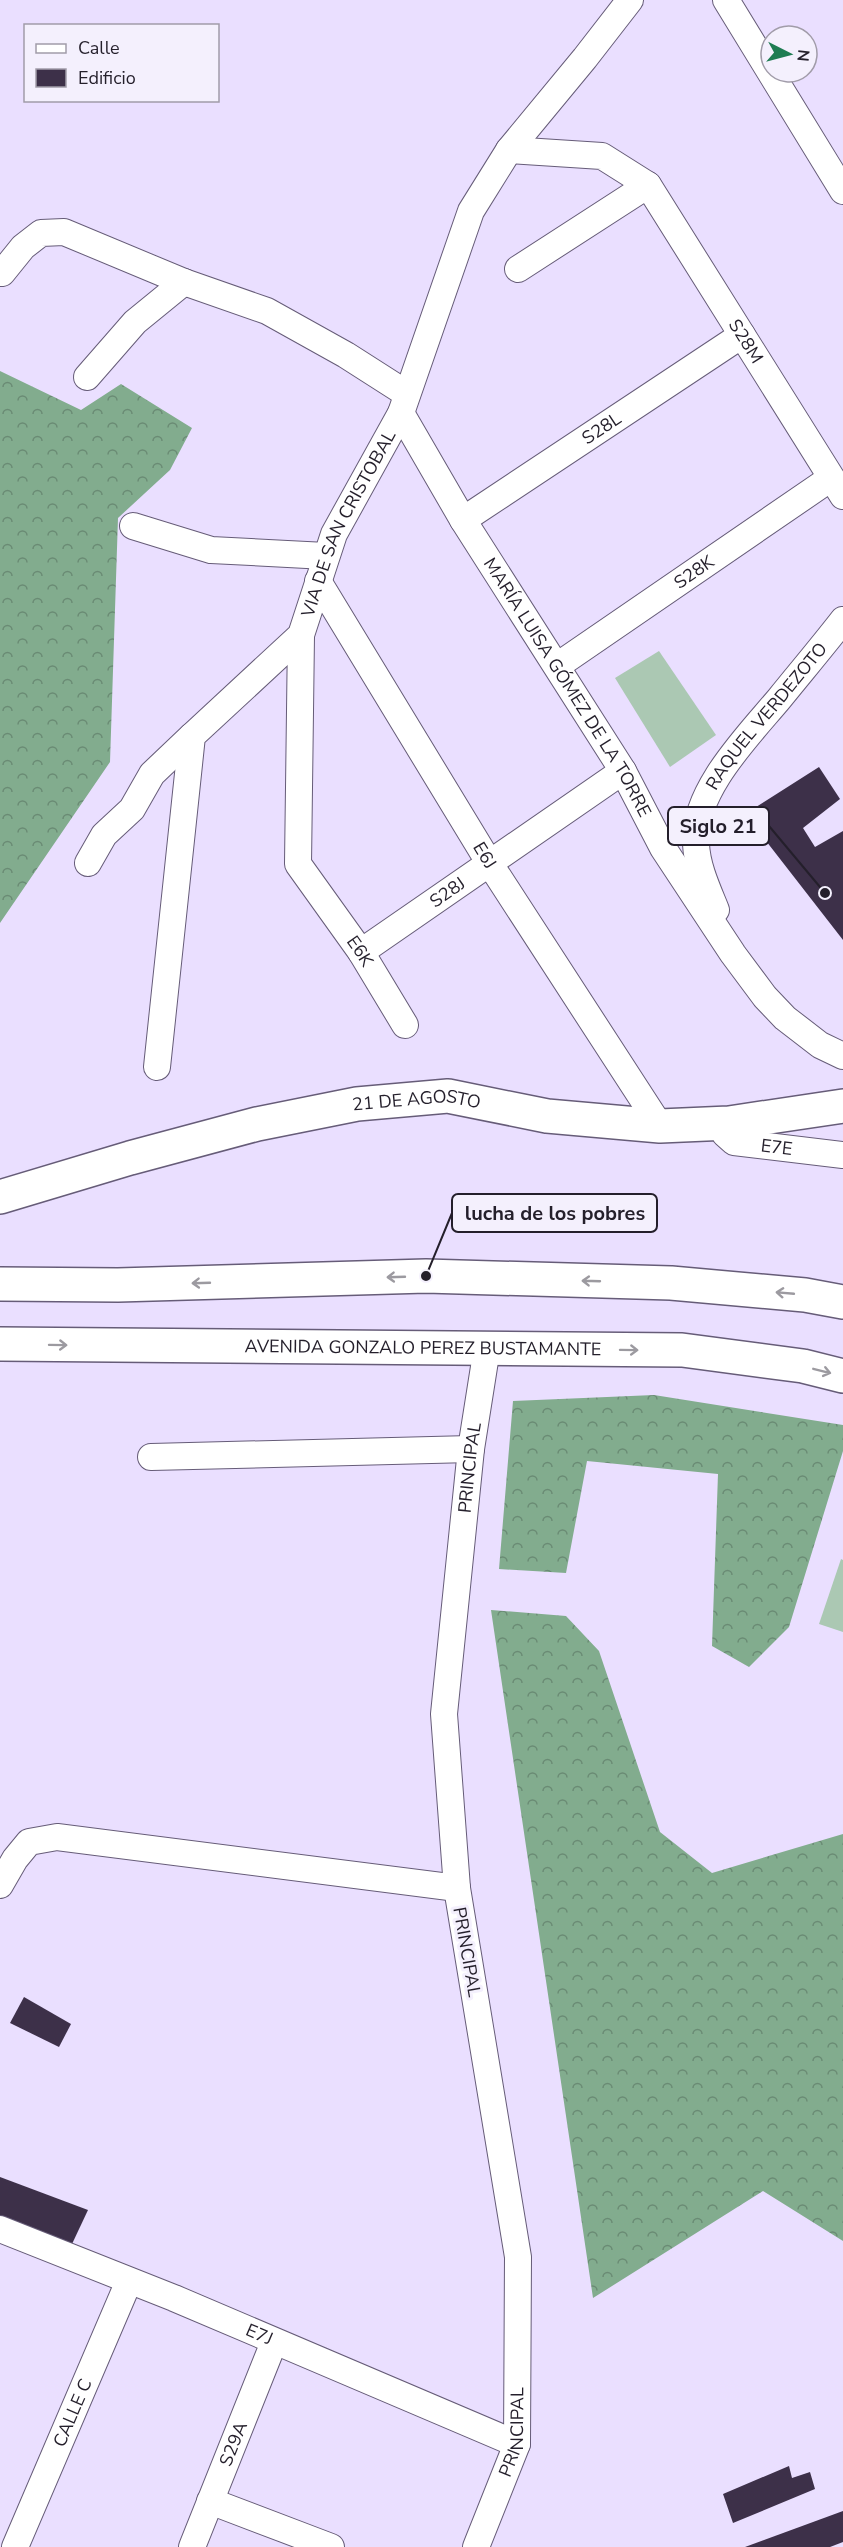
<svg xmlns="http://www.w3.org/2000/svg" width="843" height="2547" viewBox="0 0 843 2547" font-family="'Nunito Sans',sans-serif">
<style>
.forest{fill:url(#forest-crowns)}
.pitch{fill:#abc8b3}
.building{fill:#3d3049}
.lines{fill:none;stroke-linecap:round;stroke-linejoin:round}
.street-casing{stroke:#665c78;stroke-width:28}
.secondary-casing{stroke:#665c78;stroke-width:36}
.primary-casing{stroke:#665c78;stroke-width:36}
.street{stroke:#fff;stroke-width:26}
.secondary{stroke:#fff;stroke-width:33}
.primary{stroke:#fff;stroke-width:33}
.oneway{stroke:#9c9aa0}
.labels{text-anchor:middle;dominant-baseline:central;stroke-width:6;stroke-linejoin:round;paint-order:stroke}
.street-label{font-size:18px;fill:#241f2b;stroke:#f4f0fd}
.leader{fill:none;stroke:#241f2b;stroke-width:2}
.callout-dot{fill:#241f2b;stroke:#f4f0fd;stroke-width:2}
.callout{fill:#f4f0fd;stroke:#241f2b;stroke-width:2}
.callout-label{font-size:20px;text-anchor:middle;font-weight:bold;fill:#241f2b}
</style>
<defs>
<pattern id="forest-crowns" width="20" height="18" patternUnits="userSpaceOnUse" patternTransform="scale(1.5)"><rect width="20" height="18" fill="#82ac8e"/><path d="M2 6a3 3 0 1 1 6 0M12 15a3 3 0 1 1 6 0" fill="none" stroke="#6a8b74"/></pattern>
</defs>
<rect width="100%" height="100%" fill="#eadfff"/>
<g class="forest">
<path d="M0 371 81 410 121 384 192 428 170 470 118 518 110 762 0 923Z"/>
<path d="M654 1395 843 1425V1451L789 1627 749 1667 712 1646 718 1474 587 1461 566 1573 499 1569 513 1401Z"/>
<path d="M491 1610 566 1616 599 1651 660 1832 712 1873 843 1834V2241L763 2191 593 2298Z"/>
</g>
<g class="pitch">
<path d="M659 651 716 735 670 767 615 678Z"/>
<path d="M841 1559 843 1560V1632L819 1624Z"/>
</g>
<g class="building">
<path d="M819 767 840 799 803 828 815 847 843 831V940L745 814Z"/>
<path d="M24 1997 71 2024 59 2047 10 2023Z"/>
<path d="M0 2177 88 2210 72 2244 0 2218Z"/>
<path d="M789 2466 792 2478 810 2472 815 2489 733 2523 723 2494Z"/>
<path d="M843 2511V2542L830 2547H745Z"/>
</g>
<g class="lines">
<defs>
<g id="street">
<path d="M726 0 843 191"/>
<path id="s1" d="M509 150 602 156 648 185 843 496"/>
<path d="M518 269 648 185"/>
<path d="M2 273 23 247 41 233 64 232 184 282 267 311 346 355 407 394"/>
<path d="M87 377 135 322 184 282"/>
<path id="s2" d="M401 413 463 520 623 771 663 848 733 954 765 997 785 1018 820 1045 843 1056"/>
<path id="s3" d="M463 520 742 335"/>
<path d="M133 526 211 550 326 556"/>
<path id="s4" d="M318 581 490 864 660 1126"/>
<path id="s5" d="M301 635 298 864 361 952 405 1025"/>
<path id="s6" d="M557 666 831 478"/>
<path d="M88 863 104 835 132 809 152 774 192 736"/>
<path id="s7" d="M716 910C708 890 697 867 696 844 692 792 748 736 779 699 800 673 822 647 843 620"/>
<path id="s8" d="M361 952 623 771"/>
<path id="s9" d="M157 1067 192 736 301 635 334 534 401 413 471 211 509 150 585 58 630 0"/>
<path id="s10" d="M720 1122 725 1134 734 1142 843 1155"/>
<path d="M151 1457 471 1449"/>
<path d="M0 1885 15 1859 29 1842 57 1837 457 1888"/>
<path id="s11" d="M0 2229 174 2298 517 2444"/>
<path d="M210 2501 331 2547"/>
<path id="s12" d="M15 2547 129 2281"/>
<path id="s13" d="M192 2547 274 2342"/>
<path id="s14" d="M476 2547 517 2444 518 2257 457 1888 444 1714 471 1449 487 1348"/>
</g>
<g id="secondary">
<path id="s15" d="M0 1197 130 1158 257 1124 357 1104 448 1096 547 1116 660 1126 729 1123 843 1106"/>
</g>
<g id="primary">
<path d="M0 1284 118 1285 426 1276 671 1283 805 1295 843 1302"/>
<path id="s16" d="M0 1344 682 1350 803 1366 843 1376"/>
</g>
</defs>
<use href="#street" class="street-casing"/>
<use href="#secondary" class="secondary-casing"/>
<use href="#primary" class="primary-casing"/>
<use href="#street" class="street"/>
<use href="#secondary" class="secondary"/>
<use href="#primary" class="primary"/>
</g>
<defs><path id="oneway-shaft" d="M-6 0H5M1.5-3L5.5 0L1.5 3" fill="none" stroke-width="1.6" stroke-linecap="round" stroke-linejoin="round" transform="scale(1.5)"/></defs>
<g class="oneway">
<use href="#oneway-shaft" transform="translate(396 1277) rotate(178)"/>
<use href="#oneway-shaft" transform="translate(591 1281) rotate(-178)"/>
<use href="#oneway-shaft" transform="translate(201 1283) rotate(178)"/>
<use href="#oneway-shaft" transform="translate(785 1293) rotate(-175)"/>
<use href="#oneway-shaft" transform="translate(58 1345) rotate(1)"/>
<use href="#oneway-shaft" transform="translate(629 1350) rotate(1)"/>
<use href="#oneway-shaft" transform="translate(822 1371) rotate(14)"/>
</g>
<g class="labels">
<g class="street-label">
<text stroke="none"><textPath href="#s1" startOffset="332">S28M</textPath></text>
<text stroke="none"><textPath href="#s3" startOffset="166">S28L</textPath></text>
<text stroke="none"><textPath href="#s9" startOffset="603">VIA DE SAN CRISTOBAL</textPath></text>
<text stroke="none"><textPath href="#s6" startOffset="166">S28K</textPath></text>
<text stroke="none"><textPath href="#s2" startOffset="321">MARÍA LUISA GÓMEZ DE LA TORRE</textPath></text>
<text stroke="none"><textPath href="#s7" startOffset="219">RAQUEL VERDEZOTO</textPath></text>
<text stroke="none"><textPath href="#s4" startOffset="321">E6J</textPath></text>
<text stroke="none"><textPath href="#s8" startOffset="105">S28J</textPath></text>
<text stroke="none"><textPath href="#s5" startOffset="336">E6K</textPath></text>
<text stroke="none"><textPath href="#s15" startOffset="429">21 DE AGOSTO</textPath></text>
<text stroke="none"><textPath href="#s10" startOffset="68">E7E</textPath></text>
<text stroke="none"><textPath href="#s16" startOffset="423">AVENIDA GONZALO PEREZ BUSTAMANTE</textPath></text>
<text stroke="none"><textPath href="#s14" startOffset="1094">PRINCIPAL</textPath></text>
<text transform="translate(467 1952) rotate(80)">PRINCIPAL</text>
<text stroke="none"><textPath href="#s11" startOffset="280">E7J</textPath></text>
<text stroke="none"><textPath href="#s12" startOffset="146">CALLE C</textPath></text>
<text stroke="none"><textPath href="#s14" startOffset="122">PRINCIPAL</textPath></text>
<text stroke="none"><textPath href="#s13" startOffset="111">S29A</textPath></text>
</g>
</g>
<path class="leader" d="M825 893L769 826M426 1276L452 1213"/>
<g class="callout-dot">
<circle cx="825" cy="893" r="6"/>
<circle cx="426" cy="1276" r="6"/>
</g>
<g class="callout">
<rect x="668" y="807" width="101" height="38" rx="6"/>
<rect x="452" y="1194" width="205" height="38" rx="6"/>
</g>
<g class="callout-label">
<text x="718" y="833">Siglo 21</text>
<text x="555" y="1220">lucha de los pobres</text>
</g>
<rect x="24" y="24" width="195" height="78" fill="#f4f0fd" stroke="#a19ca9" stroke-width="1.5"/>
<rect x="36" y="44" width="30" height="9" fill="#ffffff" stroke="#a19ca9" stroke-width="1.5"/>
<text x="78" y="54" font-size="18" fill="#241f2b">Calle</text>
<rect x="36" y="69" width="30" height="18" fill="#3d3049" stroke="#a19ca9" stroke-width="1.5"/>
<text x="78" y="84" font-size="18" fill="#241f2b">Edificio</text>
<g transform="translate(789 54) rotate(96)"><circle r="28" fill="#f4f0fd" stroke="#a19ca9" stroke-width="1.5"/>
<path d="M0-4.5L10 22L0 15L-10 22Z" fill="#1e7c52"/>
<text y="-9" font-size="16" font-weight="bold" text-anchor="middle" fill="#241f2b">N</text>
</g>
</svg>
